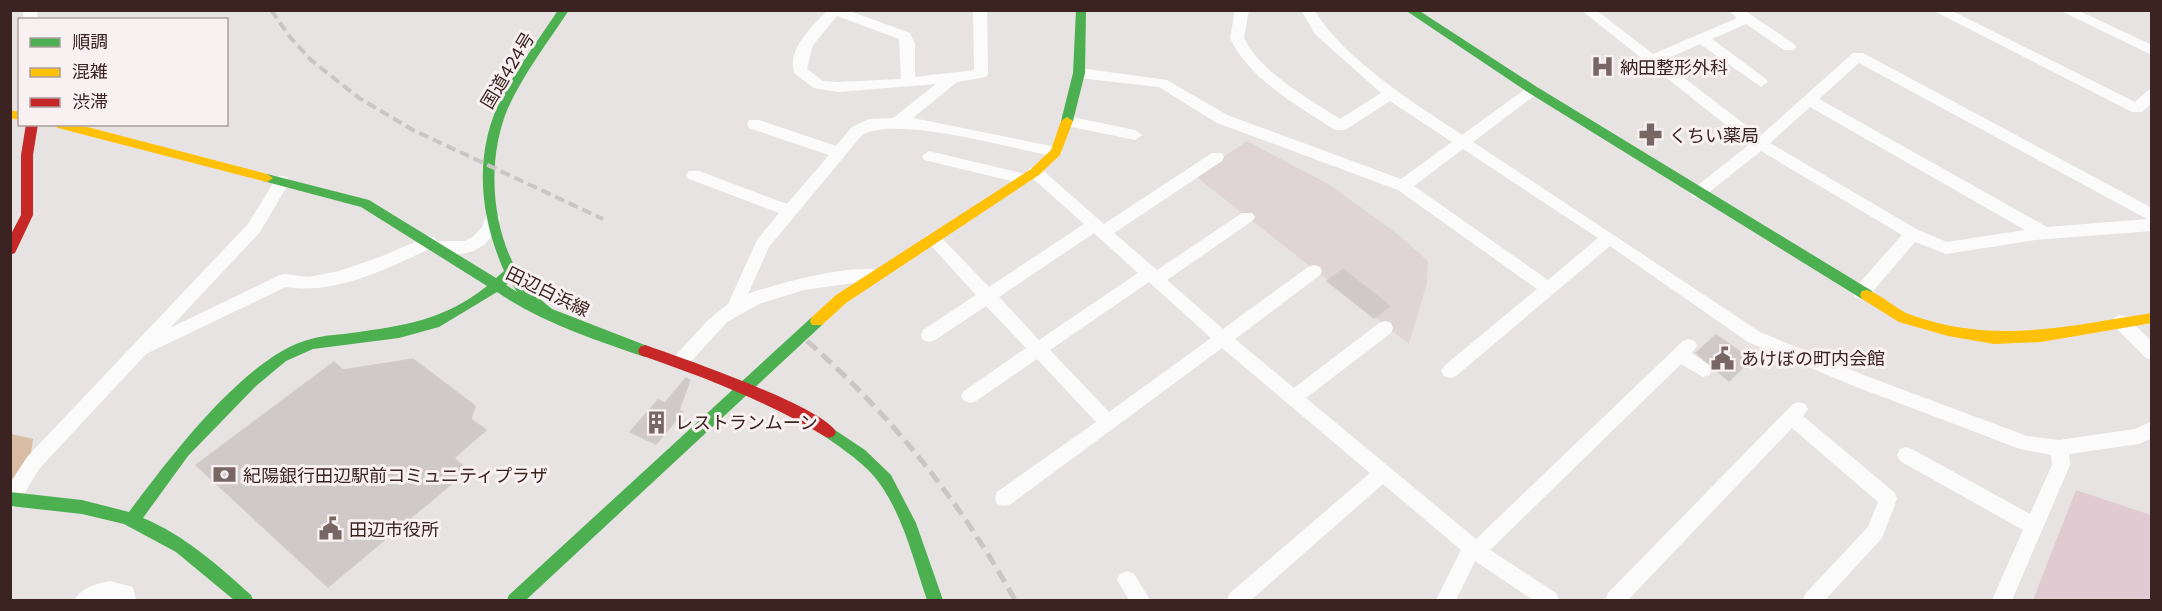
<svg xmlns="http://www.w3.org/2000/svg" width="2162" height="611" viewBox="0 0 2162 611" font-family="Lato,'Noto Sans JP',sans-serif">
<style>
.built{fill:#e0d5d6}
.green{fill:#e1cbd3}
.water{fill:#d8bca3}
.building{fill:#d0c9ca;stroke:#d1cbcc;stroke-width:1.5}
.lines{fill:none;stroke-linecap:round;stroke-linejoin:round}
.street{fill:#fcfbfb;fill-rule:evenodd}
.fast{fill:#4caf50;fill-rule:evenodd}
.slow{fill:#ffc107;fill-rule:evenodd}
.jam{fill:#c62828;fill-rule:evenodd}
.rail-far1{stroke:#cac6c6;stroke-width:4;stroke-dasharray:10 5;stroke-linecap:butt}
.rail{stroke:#cac6c6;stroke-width:5;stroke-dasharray:13 7;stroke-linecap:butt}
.labels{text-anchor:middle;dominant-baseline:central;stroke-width:6;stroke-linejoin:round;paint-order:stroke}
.poi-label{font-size:18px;fill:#3b2321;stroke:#f8f0f1;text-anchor:start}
.street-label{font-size:18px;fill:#3b2321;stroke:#f8f0f1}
</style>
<rect width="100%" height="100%" fill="#e8e3e3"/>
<path class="built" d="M1247 141 1332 186 1401 237 1428 261 1427 283 1409 344 1195 176Z"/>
<path class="green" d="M2076 490 2151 515V600H2033Z"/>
<path class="water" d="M11 434 33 439 31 453 11 484Z"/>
<g class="building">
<path d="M1343 269 1390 306 1374 318 1327 281Z"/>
<path d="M1716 335 1751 359 1729 381 1696 353Z"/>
<path d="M413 359 475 406 471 419 486 430 454 458 468 470 328 587 196 465 334 362 343 370Z"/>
<path d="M686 378 690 380 679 410 683 412 656 444 630 432 658 400 665 403Z"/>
</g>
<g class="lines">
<g class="street">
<path d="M23 10H37L38 20H24Z"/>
<path d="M828 10H847L910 33 915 44V77L974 70 973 10H987L988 74 986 77 957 82 913 118 1056 147 1063 152 1056 157C1015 149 895 115 862 135L769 247 748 294C775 284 854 262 881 271L883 275 881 279 804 290 759 304 727 322 687 366 681 368 675 366 672 361 675 356 708 320 728 304 757 240 779 213 689 179 686 175 689 171H699L787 204 829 155 749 128 747 124 749 120H759L836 146 852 127 869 119 893 118 936 84 838 92 814 88 795 74C785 51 813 25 828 10ZM837 16 899 39 901 79 838 82 823 81 807 69 813 45Z"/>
<path d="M1235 10H1249L1244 38C1260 72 1309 99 1340 119L1381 93 1315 34 1301 10H1314C1345 60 1414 103 1462 135L1528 87H1538L1540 90 1538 93 1473 142 1760 332 1866 376 2027 436 2059 440 2135 429 2152 421V438L2139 444 2069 454 2070 465 2012 600H1992L2023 530 1900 461 1897 455 1900 449 1906 447 1912 449 2030 514 2052 465 2051 455 2020 449 1854 386 1748 342 1610 246 1456 376 1450 378 1444 376 1441 371 1444 366 1537 289 1398 190 1217 123 1159 87 1079 78 1072 73 1079 68 1167 80 1227 115 1401 179 1452 142 1390 101 1345 130H1335C1298 106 1249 79 1230 38ZM1463 149 1598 238 1548 280 1414 186Z"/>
<path d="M1581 10H1596L1653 54 1737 18 1728 10H1744L1794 44 1796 47 1794 50H1784L1746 24 1712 39 1766 79 1768 82 1761 87 1700 44 1662 61 1760 136 1853 53H1863L2152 208V231L2035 240 1946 254 1915 242 1867 298 1861 299 1855 298 1853 293 1855 288 1902 235 1761 151 1703 197H1693L1690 193 1693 189 1750 144ZM1859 63 2147 219H2148L2047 227 1819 99ZM1810 107 2025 230 1947 242 1918 230 1770 143Z"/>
<path d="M1932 10H1950L2135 102 2147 91 2152 89V103L2142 112H2132Z"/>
<path d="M2059 10H2077L2152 45V55Z"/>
<path d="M1067 116 1135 130 1142 135 1135 140 1062 125 1060 121 1062 117Z"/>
<path d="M929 151 1029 175 1027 172 1030 168H1040L1104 224 1212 153H1222L1224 157 1222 161 1114 233 1157 270 1242 213H1252L1255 217 1252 221 1167 280 1223 329 1308 267 1314 265 1320 267 1322 271 1320 275 1235 339 1294 388 1379 323 1385 321 1391 323 1393 328 1391 333 1306 398 1476 539 1683 341 1689 339 1695 341 1697 346 1692 353 1709 365 1712 370 1709 375 1703 377 1681 364 1490 550 1556 593 1559 600H1533L1475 561 1456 600H1436L1461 550 1383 484 1251 600H1227L1230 593 1370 473 1222 348 1011 504 1004 506 997 504 995 498 997 492 1096 422 1037 359 976 401 970 403 964 401 961 396 964 391 1026 348 986 306 935 340 929 342 923 340 921 335 923 330 976 295 925 239 927 235H939L989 287 1084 224 1030 176 1032 179 1029 183 1024 184 924 160 922 156ZM1094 233 1138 273 1039 340 999 297ZM1149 282 1211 338 1109 412 1050 350Z"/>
<path d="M282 176 287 177 290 181 260 232 170 328 278 276 284 274 308 277 339 271 380 257 429 236 435 238 437 241H465L474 236 482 227 487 214H497L500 218C492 250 463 261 432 251L431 248C387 269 335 295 286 287L146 354 39 469 17 506 10 508V483L27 457 248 224 277 177Z"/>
<path d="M2121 315 2127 317 2152 342V360L2146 358 2115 327 2113 322 2115 317Z"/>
<path d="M1799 402 1805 404 1808 409 1803 416 1895 493 1897 499 1882 538 1825 600H1803L1806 593 1868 527 1878 502 1792 428 1628 600H1605L1608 593 1793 404Z"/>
<path d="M1127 571 1134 574 1150 600H1129L1117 580 1120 574Z"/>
<path d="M110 581 133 587 136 600H75C80 588 98 583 110 581Z"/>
</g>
<g class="fast">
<path d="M558 10H569C548 42 524 73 508 108 485 162 491 240 528 287 535 296 544 302 552 309L650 347 652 351 650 355 645 357C595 340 541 322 497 292L439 327 399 338 313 349 286 361 256 386 188 456 143 518C184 535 218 565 251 595L253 600H234L176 552 124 524 82 514 10 506V492L82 500 129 512C167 461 247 354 311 339 324 335 338 335 351 333 403 326 445 320 487 286L361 207 263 181 261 178 263 175 267 174 369 200 496 278 504 271C479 214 473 151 503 95 519 65 540 38 558 10ZM510 281 517 292 506 285Z"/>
<path d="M1076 10H1086L1085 73 1073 121 1067 125 1061 121 1073 73Z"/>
<path d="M1405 10H1418L1537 87 1872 291 1874 295 1872 299H1862L1529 93Z"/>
<path d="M817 316 822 317 824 321 822 325 526 600H507L509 595 812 317Z"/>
<path d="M829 426 865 450 891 475 916 523 943 600H927C914 562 904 518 880 484 867 465 843 449 824 436L822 432 824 428Z"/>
</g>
<g class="slow">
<path d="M10 110 20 112V120L10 118Z"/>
<path d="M1067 117 1073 121 1060 155 1039 175 846 303 822 325H812L810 321 812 317 836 295 1031 169 1051 150 1061 121Z"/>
<path d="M52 124H76L267 174 273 178 267 182 58 128Z"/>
<path d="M1867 290C1883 295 1895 309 1911 315 1996 345 2066 326 2152 313V323L2041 342 1994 344 1948 336 1899 322 1862 299 1860 295 1862 291Z"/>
</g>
<g class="jam">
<path d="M26 124H38L33 155V215L15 253 10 255V236L21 215V155Z"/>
<path d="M645 345C677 356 824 407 836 432L834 436 829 438 824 436C766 401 704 377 640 355L638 351 640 347Z"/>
</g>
<path class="rail-far1" d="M271 10 290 37 311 60 359 98 413 130 603 219"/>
<path class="rail" d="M807 341C892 416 960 501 1015 600"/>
</g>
<defs>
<symbol id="hospital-bare" viewBox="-9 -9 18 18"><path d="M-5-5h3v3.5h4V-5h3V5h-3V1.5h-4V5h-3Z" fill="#786665" stroke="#f8f0f1" stroke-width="2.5" paint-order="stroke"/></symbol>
<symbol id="pharmacy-bare" viewBox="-9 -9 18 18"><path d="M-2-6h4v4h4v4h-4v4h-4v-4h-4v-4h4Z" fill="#786665" stroke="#f8f0f1" stroke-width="2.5" paint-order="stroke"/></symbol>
<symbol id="civic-bare" viewBox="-9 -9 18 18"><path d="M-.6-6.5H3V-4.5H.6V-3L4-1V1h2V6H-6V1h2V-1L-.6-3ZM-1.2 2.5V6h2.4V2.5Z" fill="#786665" stroke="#f8f0f1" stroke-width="2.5" paint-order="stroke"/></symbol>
<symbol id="building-bare" viewBox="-9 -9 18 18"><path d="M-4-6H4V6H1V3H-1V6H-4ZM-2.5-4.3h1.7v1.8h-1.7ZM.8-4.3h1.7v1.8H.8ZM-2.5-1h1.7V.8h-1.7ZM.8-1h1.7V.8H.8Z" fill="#786665" stroke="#f8f0f1" stroke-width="2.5" paint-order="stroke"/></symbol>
<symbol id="bank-bare" viewBox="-9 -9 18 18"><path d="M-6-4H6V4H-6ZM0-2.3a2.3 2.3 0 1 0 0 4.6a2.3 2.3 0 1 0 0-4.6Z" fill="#786665" stroke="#f8f0f1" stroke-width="2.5" paint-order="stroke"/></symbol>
</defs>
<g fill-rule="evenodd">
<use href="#hospital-bare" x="1586" y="50" width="33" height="33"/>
<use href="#pharmacy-bare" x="1634" y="118" width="33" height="33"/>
<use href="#civic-bare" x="1706" y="342" width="33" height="33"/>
<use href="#building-bare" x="640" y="406" width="33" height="33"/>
<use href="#bank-bare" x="208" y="458" width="33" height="33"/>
<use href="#civic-bare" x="314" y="512" width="33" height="33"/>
</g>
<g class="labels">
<g class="poi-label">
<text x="1620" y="67">納田整形外科</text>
<text x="1669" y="135">くちい薬局</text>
<text x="1741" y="358">あけぼの町内会館</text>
<text x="675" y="422">レストランムーン</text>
<text x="243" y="475">紀陽銀行田辺駅前コミュニティプラザ</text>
<text x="349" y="529">田辺市役所</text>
</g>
<g class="street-label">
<text transform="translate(507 70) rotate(-59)">国道424号</text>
<text transform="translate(548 291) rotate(26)">田辺白浜線</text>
</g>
</g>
<rect width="2162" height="611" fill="none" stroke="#3b2321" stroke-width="24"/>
<rect x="18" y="18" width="210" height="108" fill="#f8f0f1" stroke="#ac9e9e" stroke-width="1.5"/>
<rect x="30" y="38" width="30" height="9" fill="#4caf50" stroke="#ac9e9e" stroke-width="1.5"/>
<text x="72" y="48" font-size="18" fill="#3b2321">順調</text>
<rect x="30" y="68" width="30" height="9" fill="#ffc107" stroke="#ac9e9e" stroke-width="1.5"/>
<text x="72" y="78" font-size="18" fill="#3b2321">混雑</text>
<rect x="30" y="98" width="30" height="9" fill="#c62828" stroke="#ac9e9e" stroke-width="1.5"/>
<text x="72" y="108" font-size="18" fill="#3b2321">渋滞</text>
</svg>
